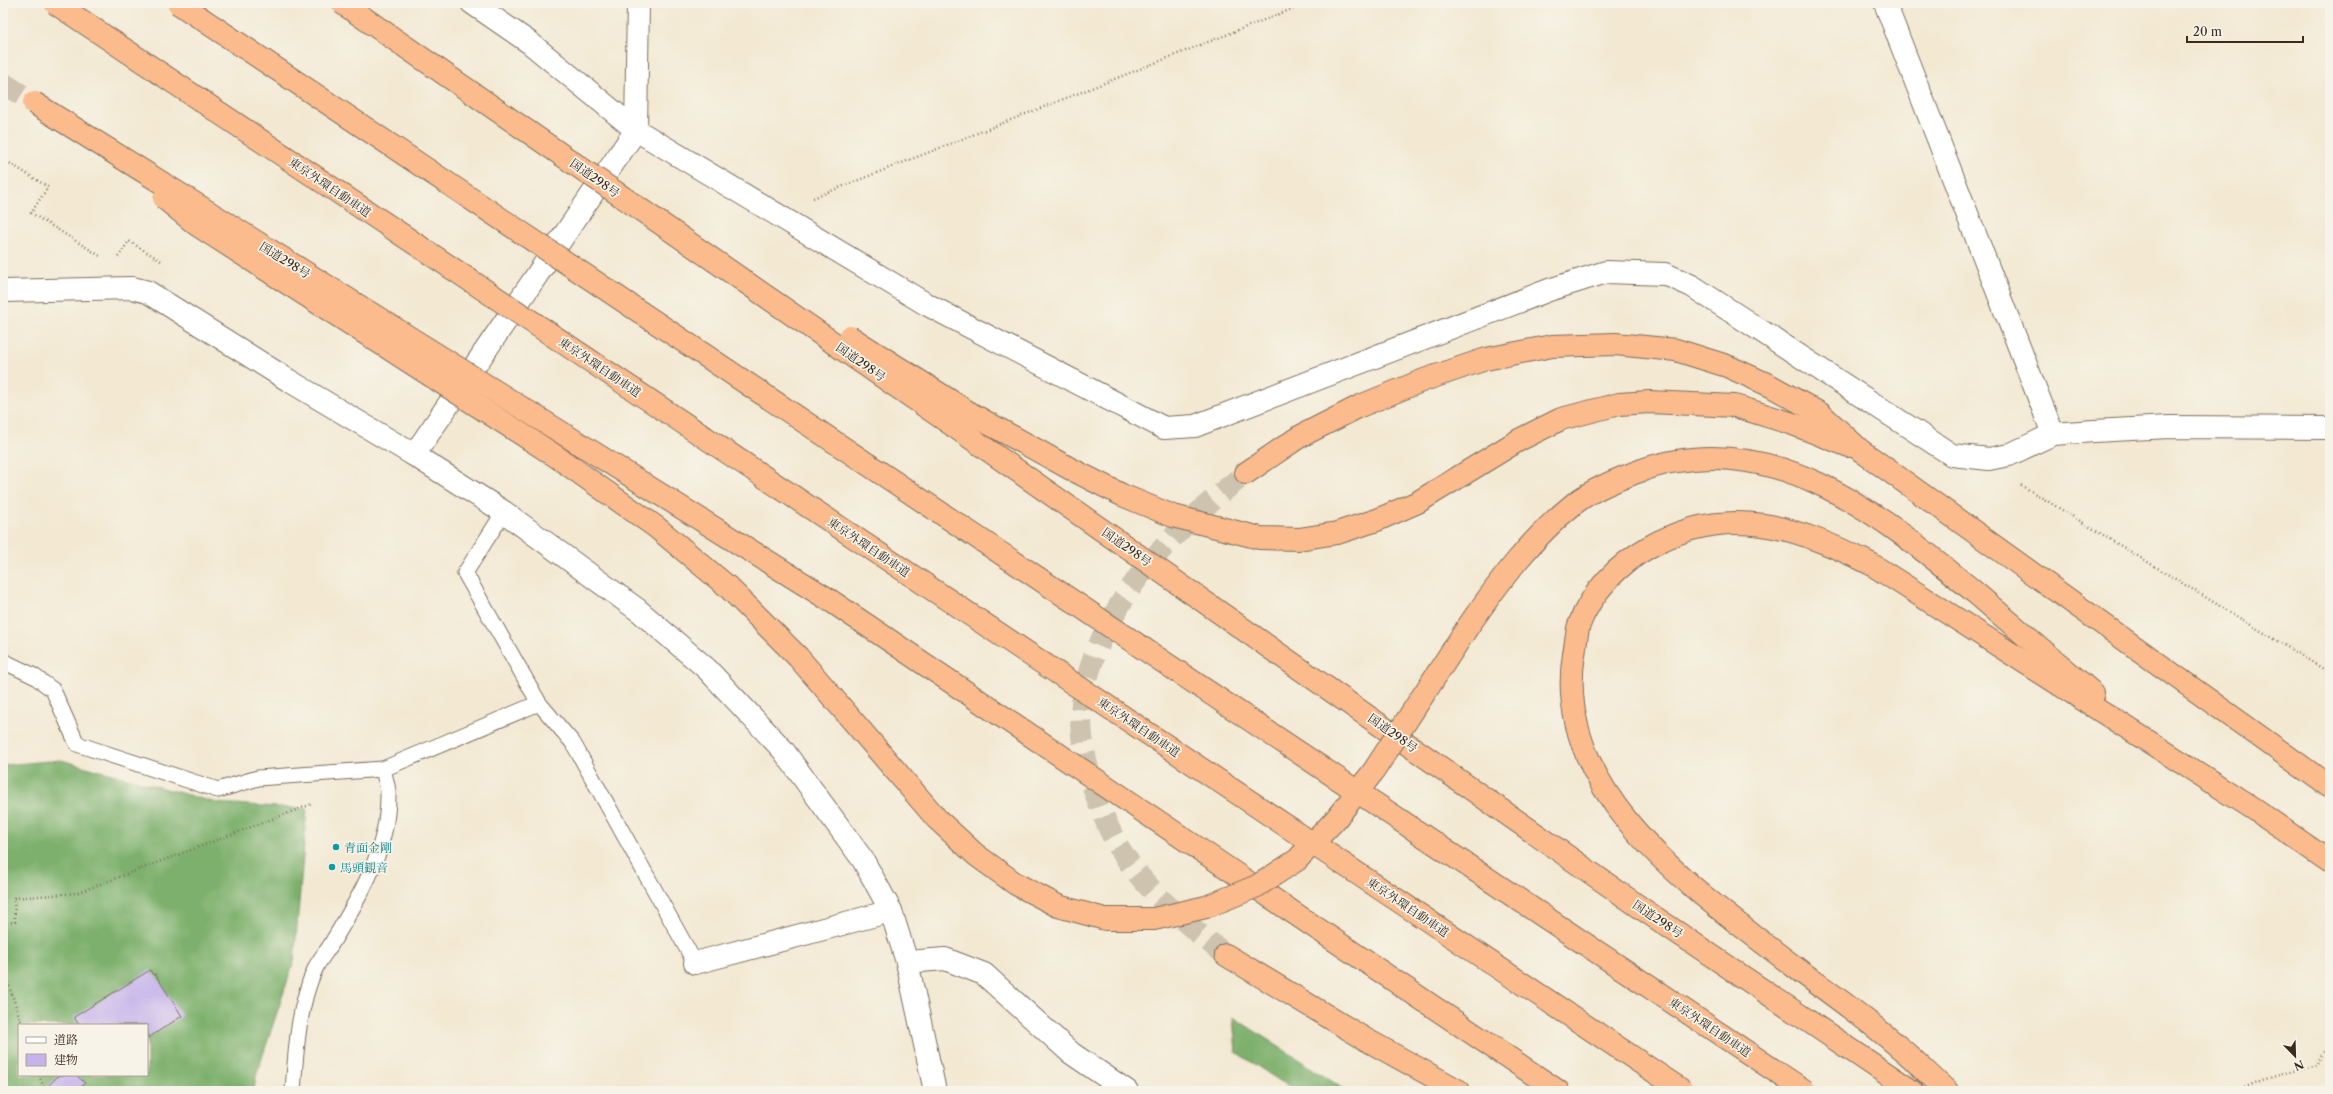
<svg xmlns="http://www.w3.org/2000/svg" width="2333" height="1094" viewBox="0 0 2333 1094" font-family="'Libre Caslon Text','Noto Serif JP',serif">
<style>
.forest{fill:#7db06c;stroke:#5c6d45;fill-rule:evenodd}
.building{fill:#c6b3eb}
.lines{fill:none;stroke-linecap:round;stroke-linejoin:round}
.trunk-tunnel{stroke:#cec3af;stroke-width:22;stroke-dasharray:22 11;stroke-linecap:butt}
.service-casing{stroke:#7b6d5d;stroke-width:17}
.minor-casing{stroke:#7b6d5d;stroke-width:24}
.trunk-casing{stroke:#7b6d5d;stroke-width:24}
.path{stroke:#7b6d5d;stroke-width:2.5;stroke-dasharray:1 3;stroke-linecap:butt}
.service{stroke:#fff;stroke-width:15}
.minor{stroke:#fff;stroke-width:22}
.trunk{stroke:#fbbb8d;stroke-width:22}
.trunk-bridge-casing{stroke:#7b6d5d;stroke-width:24;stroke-linecap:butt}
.motorway-bridge-casing{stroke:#7b6d5d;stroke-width:24;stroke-linecap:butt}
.trunk-bridge{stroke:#fbbb8d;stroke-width:22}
.motorway-bridge{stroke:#fbbb8d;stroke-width:22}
.culture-dot{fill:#0f9aa8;stroke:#f7f3e8;stroke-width:1.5}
.labels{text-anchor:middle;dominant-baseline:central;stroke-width:3.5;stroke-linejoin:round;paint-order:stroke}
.street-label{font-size:12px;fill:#3b2a1e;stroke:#f7f3e8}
.culture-label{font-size:12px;fill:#0d838f;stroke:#f7f3e8;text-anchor:start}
</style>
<rect width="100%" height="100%" fill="#f7f3e8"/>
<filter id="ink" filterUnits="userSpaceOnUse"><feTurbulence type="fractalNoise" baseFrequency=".025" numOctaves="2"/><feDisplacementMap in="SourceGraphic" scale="8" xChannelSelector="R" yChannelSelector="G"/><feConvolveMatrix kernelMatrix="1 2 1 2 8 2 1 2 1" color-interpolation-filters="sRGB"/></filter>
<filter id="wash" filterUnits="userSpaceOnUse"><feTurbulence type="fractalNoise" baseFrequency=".012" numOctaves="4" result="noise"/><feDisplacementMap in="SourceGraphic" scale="16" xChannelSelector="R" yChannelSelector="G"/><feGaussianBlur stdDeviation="0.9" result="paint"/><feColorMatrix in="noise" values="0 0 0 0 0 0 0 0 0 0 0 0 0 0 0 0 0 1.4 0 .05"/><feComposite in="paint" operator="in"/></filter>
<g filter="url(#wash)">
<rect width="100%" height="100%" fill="#f3e9d3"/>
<g class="forest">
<path d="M61 760 217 803 307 809 294 961 256 1076 254 1091H3V765ZM19 1025H147V1075H19Z"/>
<path d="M1233 1017 1347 1091H1295L1236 1052Z"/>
</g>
<g id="blocks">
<g class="building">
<path d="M150 970 153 975 155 974 182 1016 148 1038 147 1025H79L74 1017Z"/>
<path d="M59 1075H76L85 1083 77 1091H43Z"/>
</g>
</g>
</g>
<g filter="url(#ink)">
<use href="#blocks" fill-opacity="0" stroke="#7b6d5d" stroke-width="1"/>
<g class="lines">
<g class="trunk-tunnel">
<path d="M3 83 34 103"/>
<path d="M1226 955C1186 924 1145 890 1118 846 1098 811 1076 745 1082 704 1089 649 1125 588 1163 548 1188 520 1217 496 1246 473"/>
</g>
<defs>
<g id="service">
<path d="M504 512 465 573 539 703"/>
<path d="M3 661 34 676 53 690 77 744 218 790 258 778 383 769"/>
<path d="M293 1091C296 1050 298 1007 315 969 319 959 328 951 333 941 361 895 389 848 388 793 388 785 384 776 383 769L539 703 573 743 695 963"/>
</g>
<g id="minor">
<path d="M472 3 530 43 636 130 926 304 1164 428 1195 426 1549 290 1606 272 1665 274 1692 286 1952 455 1989 459 2009 455 2053 434 2094 431 2169 427 2330 428"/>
<path d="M1885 3 2053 434"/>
<path d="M3 291 132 288 148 292 288 380 414 455 504 512 638 610 707 669 783 750 863 860 891 911 907 962 935 1091"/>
<path d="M414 455 636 130 638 3"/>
<path d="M907 962 945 959 984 974 1071 1053 1127 1091"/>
<path d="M695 963 891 911"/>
</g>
<g id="trunk">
<path d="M968 412 1069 468 1122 495 1173 516 1260 538 1299 539 1337 533 1377 520 1418 502 1519 440 1561 419 1619 404 1649 402 1735 406 1793 424 1849 446"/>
<path d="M955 427 1641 908 1912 1091"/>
<path d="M1246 473 1299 437 1360 406 1424 380 1486 359 1552 346 1615 344 1676 350 1727 366 1771 386 1821 414 1860 450 2330 787"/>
<path d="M831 601 1558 1091"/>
<path d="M1467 628C1499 582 1531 538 1575 503 1592 490 1614 481 1634 473 1767 421 1881 514 1978 595 2016 628 2054 660 2093 693"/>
<path d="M798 657 937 819 976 855 1016 884 1058 906 1105 919"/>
<path d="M1226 955 1365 1039 1459 1091"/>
<path d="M1947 1091C1931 1077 1916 1061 1900 1048 1867 1019 1831 994 1796 968 1699 893 1551 795 1574 654 1576 645 1576 634 1579 625 1591 592 1619 564 1649 547 1727 502 1797 527 1871 564L2254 809 2330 862"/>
</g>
</defs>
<use href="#service" class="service-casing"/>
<use href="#minor" class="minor-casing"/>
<use href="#trunk" class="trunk-casing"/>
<g class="path">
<path d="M3 126 7 120"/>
<path d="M3 159 48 187 31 213 100 256"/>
<path d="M813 198 1307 3"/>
<path d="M118 257 129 241 161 261"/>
<path d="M2021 485 2330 673"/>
<path d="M3 923 15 922 14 898 77 893 312 804"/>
<path d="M3 967 22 1025"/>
<path d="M39 1075 45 1091"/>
<path d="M2237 1091 2262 1080 2318 1064 2330 1043"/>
</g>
<use href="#service" class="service"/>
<use href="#minor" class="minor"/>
<use href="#trunk" class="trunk"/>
<defs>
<g id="trunk-bridge">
<path d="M342 3 955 427"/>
<path d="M34 103 831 601"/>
<path d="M164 198 197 225 557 457 656 527 728 587 798 657"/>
<path d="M850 337 968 412"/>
<path d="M1105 919H1154L1206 907 1257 886 1297 860 1335 820 1373 772 1467 628"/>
</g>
<g id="motorway-bridge">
<path d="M55 3 1683 1091"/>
<path d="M178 3 1805 1091"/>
</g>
</defs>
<use href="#trunk-bridge" class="trunk-bridge-casing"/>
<use href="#motorway-bridge" class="motorway-bridge-casing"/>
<use href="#trunk-bridge" class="trunk-bridge"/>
<use href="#motorway-bridge" class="motorway-bridge"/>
</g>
</g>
<g class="culture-dot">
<circle cx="336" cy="847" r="4"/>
<circle cx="332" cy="867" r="4"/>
</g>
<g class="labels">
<g class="street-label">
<text transform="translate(595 178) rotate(35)">国道298号</text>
<text transform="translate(330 187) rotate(34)">東京外環自動車道</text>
<text transform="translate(285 260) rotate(32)">国道298号</text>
<text transform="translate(861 362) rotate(35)">国道298号</text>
<text transform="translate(600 367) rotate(34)">東京外環自動車道</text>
<text transform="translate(869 547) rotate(34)">東京外環自動車道</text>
<text transform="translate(1127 547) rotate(35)">国道298号</text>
<text transform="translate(1139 727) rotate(34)">東京外環自動車道</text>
<text transform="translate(1393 733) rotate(35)">国道298号</text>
<text transform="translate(1408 907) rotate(34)">東京外環自動車道</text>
<text transform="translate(1658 919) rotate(34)">国道298号</text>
<text transform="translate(1710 1027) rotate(34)">東京外環自動車道</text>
</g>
<g class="culture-label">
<text x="344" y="847">青面金剛</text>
<text x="340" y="867">馬頭観音</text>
</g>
</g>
<rect width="2333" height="1094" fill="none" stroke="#f7f3e8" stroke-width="16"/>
<rect x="18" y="1024" width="130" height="52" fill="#f7f3e8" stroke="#aca397"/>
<rect x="26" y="1037" width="20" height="6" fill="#ffffff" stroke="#aca397"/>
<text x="54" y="1044" font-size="12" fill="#3b2a1e">道路</text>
<rect x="26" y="1054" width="20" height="12" fill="#c6b3eb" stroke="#aca397"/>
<text x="54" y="1064" font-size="12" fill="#3b2a1e">建物</text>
<g transform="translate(2295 1056) rotate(157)" stroke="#f7f3e8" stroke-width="3" paint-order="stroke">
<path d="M0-3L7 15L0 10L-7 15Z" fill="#3b2a1e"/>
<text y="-6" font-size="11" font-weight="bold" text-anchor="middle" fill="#3b2a1e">N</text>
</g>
<path d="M2187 36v6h116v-6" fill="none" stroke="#3b2a1e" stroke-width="2"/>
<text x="2193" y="36" font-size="12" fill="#3b2a1e" stroke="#f7f3e8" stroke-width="3" paint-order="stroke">20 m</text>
</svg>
